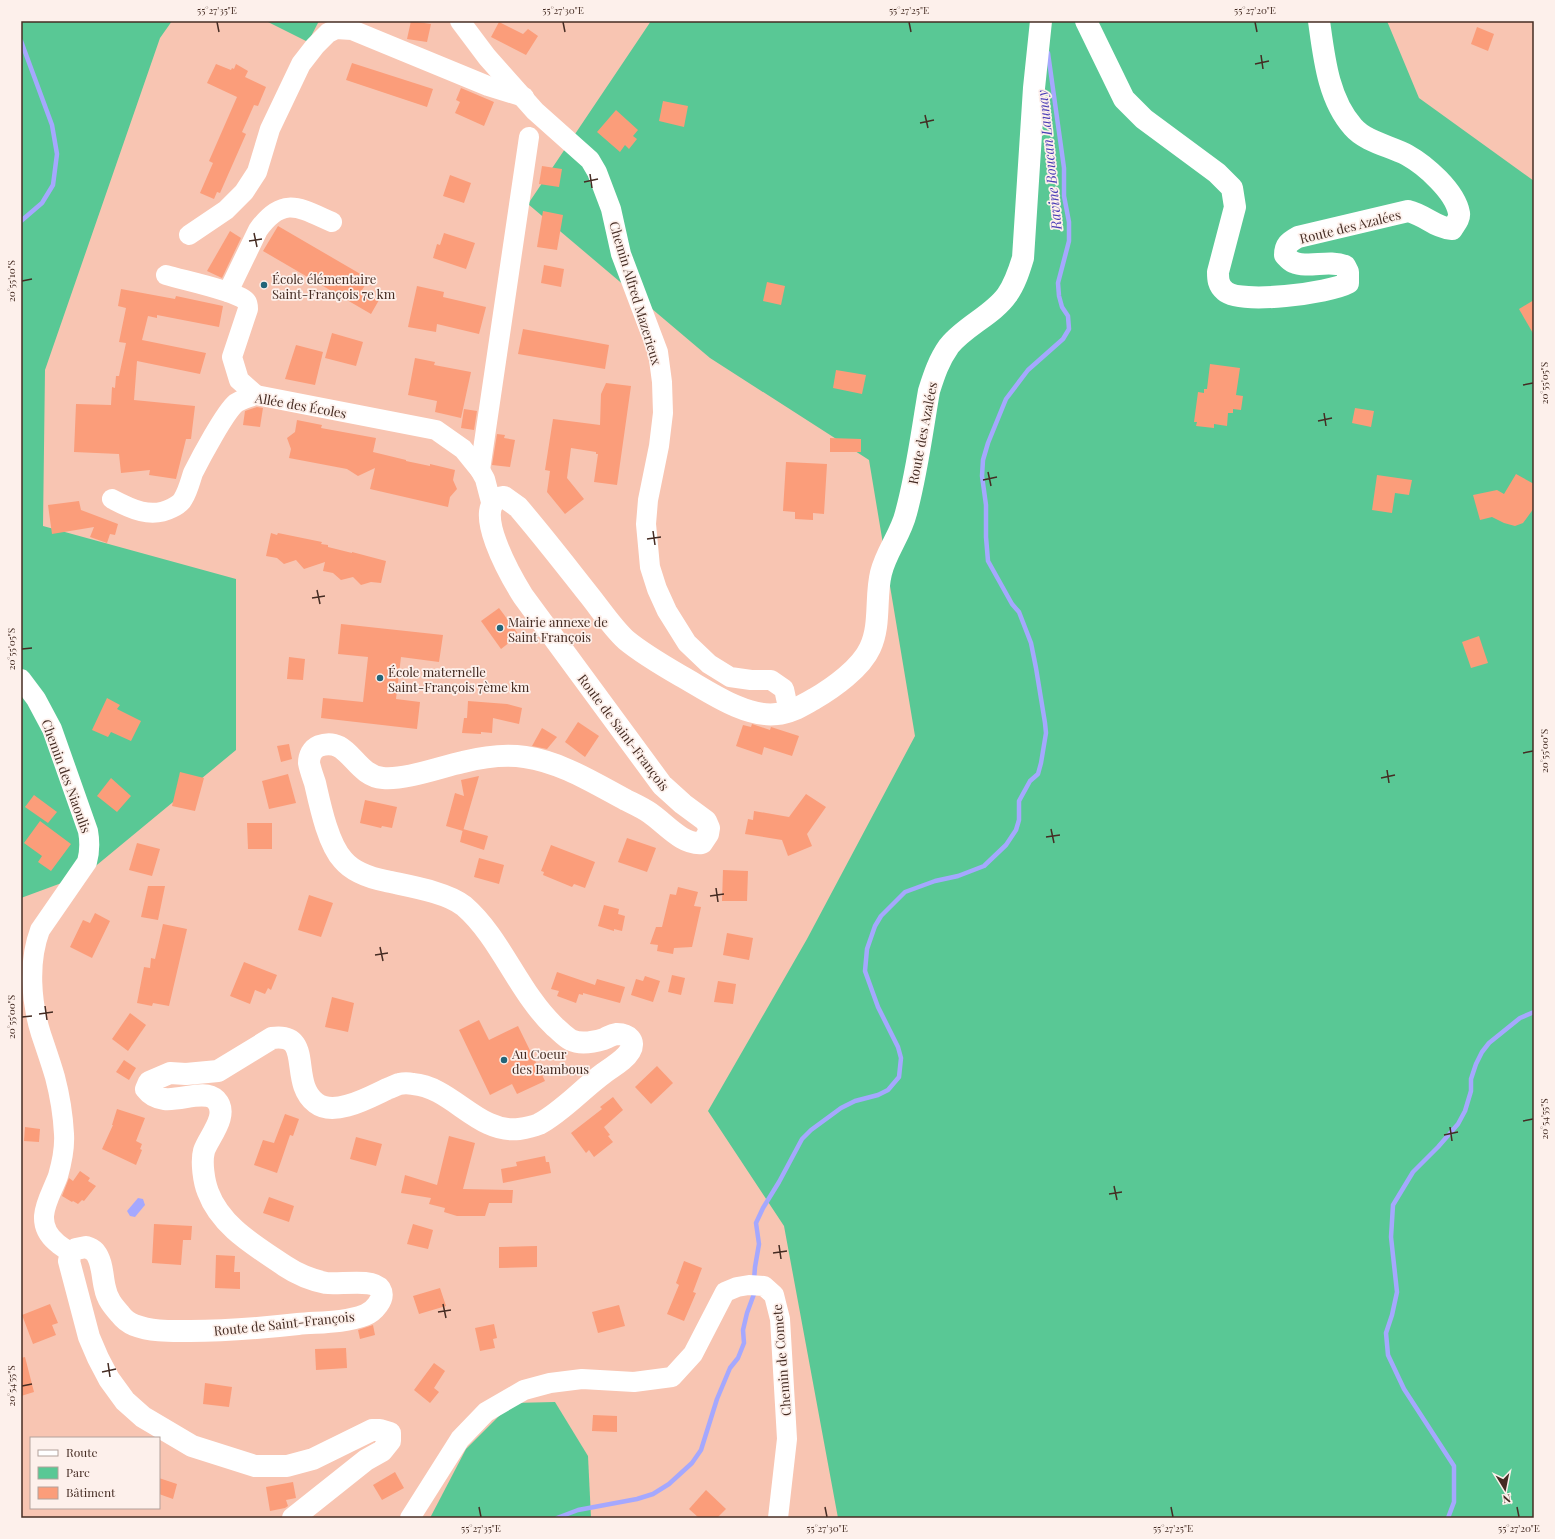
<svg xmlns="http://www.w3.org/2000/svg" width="1555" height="1539" viewBox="0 0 1555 1539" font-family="'Playfair Display',serif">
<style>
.green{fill:#59c895}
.water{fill:#a5a8fe}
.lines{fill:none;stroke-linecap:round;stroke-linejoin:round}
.stream{stroke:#a5a8fe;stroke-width:4.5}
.building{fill:#fb9d7a}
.minor{stroke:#fff;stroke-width:20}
.major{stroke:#fff;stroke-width:22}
.ticks{fill:none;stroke:#452c23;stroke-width:1.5}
.poi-dot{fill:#236579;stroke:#fdf0eb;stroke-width:1.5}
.labels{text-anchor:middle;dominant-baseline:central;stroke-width:3.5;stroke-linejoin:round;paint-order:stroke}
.street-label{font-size:13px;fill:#452c23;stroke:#fdf0eb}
.poi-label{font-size:13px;fill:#452c23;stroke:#fdf0eb;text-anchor:start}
.water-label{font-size:14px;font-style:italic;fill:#4b3db6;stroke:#fdf0eb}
.neatline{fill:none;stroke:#452c23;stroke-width:1.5}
.ticks-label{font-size:10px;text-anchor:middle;fill:#452c23}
</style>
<rect width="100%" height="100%" fill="#f8c5b2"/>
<g class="green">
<path d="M21 21H172L160 38 45 370 43 526 236 579V750L86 874 21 898Z"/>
<path d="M266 21H319L308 42Z"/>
<path d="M651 21H1387L1419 98 1534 181V1518H838L784 1226 708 1111 807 939 915 736 869 460 710 358 528 204Z"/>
<path d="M555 1402 588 1456 591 1518H430L466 1449 512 1403Z"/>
</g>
<path class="water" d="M138 1198 143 1199 145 1205 135 1217 130 1216 127 1211Z"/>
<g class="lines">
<g class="stream">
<path d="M21 41 52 125 57 154 53 185 42 203 21 221"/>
<path d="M754 1280 755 1267 759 1244 756 1223 763 1208 779 1182 802 1139 811 1130 841 1108 855 1101 878 1095 888 1090 899 1077 901 1058 898 1047 878 1007 865 971 867 949 875 926 881 916 905 892 935 881 958 876 984 866 1006 845 1016 830 1019 820V801L1030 781 1038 774 1041 763 1046 733 1045 723 1036 668 1031 643 1019 612 1012 604 988 561 986 537V505L982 476 983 460 988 443 1006 399 1028 370 1063 339 1069 329 1068 316 1062 307 1059 296 1058 283 1069 241V222L1064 196V168L1048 53"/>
<path d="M557 1518 578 1510 637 1499 653 1494 669 1484 692 1463 701 1450 717 1399 730 1368 738 1358 744 1343 743 1330 747 1313 754 1294V1290"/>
<path d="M1448 1518 1454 1502V1466L1404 1389 1388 1355 1386 1333 1392 1315 1397 1292 1391 1237 1393 1205 1413 1172 1438 1147 1458 1124 1465 1111 1471 1091V1079L1476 1064 1482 1052 1489 1043 1520 1018 1534 1012"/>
</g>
</g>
<g class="building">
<path d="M411 21 431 24 427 42 407 39Z"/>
<path d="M499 22 523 34 528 29 538 36 526 55 491 37Z"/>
<path d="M1477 27 1494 34 1488 51 1471 44Z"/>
<path d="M352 63 433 89 427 107 346 80Z"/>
<path d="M216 64 231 70 232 68 234 69 236 64 248 71 245 77 266 87 258 106 254 105 242 132 246 134 220 193 217 192 214 199 200 193 213 163 209 161 237 97 207 83Z"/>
<path d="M461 88 494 102 484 126 455 113 460 102 456 100Z"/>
<path d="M663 101 688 106 684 127 659 121Z"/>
<path d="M616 110 638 130 633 136 637 139 629 149 625 145 620 152 597 132Z"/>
<path d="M542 166 562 169 559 187 539 184Z"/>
<path d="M450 175 471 183 464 203 443 196Z"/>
<path d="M543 211 563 215 557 250 537 247Z"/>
<path d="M278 226 369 279 362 290 379 300 371 314 263 251Z"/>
<path d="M230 231 241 238 222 278 207 271Z"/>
<path d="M444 233 475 243 466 269 433 258 437 244 440 245Z"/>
<path d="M544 265 564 269 561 287 541 283Z"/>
<path d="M767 282 785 286 781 305 763 301Z"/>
<path d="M417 286 444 292 443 297 486 307 479 334 437 324 436 332 408 327Z"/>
<path d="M121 289 175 299 176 296 223 306 219 327 157 315V318L148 316 142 340 206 353 200 374 137 361 134 400 195 406 191 439H186L176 479 149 475 150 470 121 473 119 454 74 452 76 404 111 405 112 387 115 388 116 376H119L126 343 119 342 126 308 118 306Z"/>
<path d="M1534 300V335L1519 309Z"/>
<path d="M523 329 609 345 605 369 518 354Z"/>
<path d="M332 333 363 342 356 366 325 358Z"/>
<path d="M296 345 323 352 315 385 285 379Z"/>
<path d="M415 358 435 362 434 365 471 372 461 418 435 412 437 401 408 395Z"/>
<path d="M1210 364 1240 368 1236 395 1243 396 1241 410 1233 409V413H1228L1227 426 1214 424V428L1196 426 1197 422H1194L1198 392 1204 393V389H1207Z"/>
<path d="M836 370 866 375 862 394 833 388Z"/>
<path d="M606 383 631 386 617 485 594 482 598 454H596V452L571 448 567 478 584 499 565 514 547 492 550 471 545 470 553 419 600 425 601 394Z"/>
<path d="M257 407 263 408 260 427 243 425 245 411Z"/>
<path d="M1355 408 1374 411 1371 427 1352 423Z"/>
<path d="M464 409 477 411 474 430 461 428Z"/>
<path d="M297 420 322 425 321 428 376 438 373 452 406 460V461L430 466V464L455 470 453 480 457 489 450 497 448 507 370 489 375 468 358 476 347 469 289 458 291 449 287 438 295 432Z"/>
<path d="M497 434 505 435 504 438 515 440 510 467 492 465Z"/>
<path d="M830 438 861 439V452H830Z"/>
<path d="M786 462 827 464 824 514 813 513V520L795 519V512L783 511Z"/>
<path d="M1516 474 1534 484V508L1523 523 1515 526 1504 523 1492 517 1480 520 1473 495 1497 490 1504 494Z"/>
<path d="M1377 475 1412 480 1409 495 1395 493 1392 513 1372 510Z"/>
<path d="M79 501 81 510 118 524 115 535 110 534 107 543 90 537 94 527 52 534 48 505Z"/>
<path d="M271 533 277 535 278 533 322 542 321 544 328 545V547L352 553V552L386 561 381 583 371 582 361 585 353 577 341 580 333 573 323 571 325 562 304 569 296 560 284 564 277 558 266 556Z"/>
<path d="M499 608 519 635 501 649 481 621Z"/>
<path d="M341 624 443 635 439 662 401 657 396 699 420 702 417 729 321 718 323 698 363 702 368 657 338 654Z"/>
<path d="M1479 636 1488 663 1471 668 1462 642Z"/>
<path d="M289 657 305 659 303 680 287 679Z"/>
<path d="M107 698 120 705 117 709 141 721 131 741 111 732 108 737 92 730Z"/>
<path d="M468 701 507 704 522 708 519 724 493 718 492 733 481 732V734L462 733 464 718H467Z"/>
<path d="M578 722 599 736 585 757 565 742Z"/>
<path d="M752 724 770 730 771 727 799 736 792 756 764 747 762 755 736 746 743 725 751 727Z"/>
<path d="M542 728 557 737 547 749 532 746Z"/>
<path d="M289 744 292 759 281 762 277 746Z"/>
<path d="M180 772 204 778 195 811 172 806Z"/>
<path d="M288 774 296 803 269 809 262 781Z"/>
<path d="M479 776 463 831 446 826 455 793 464 796 461 780Z"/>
<path d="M111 778 131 796 117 812 97 796Z"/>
<path d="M806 794 826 807 807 834 812 846 788 856 782 840 745 834 748 819 753 820 754 811 789 817Z"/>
<path d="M34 795 57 812 48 823 25 807Z"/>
<path d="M365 800 397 807 392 828 382 826 381 828 360 823Z"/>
<path d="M40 821 71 844 51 871 38 862 42 856 24 843Z"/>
<path d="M247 823H272V849H248Z"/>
<path d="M463 829 488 836 484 850 460 842Z"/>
<path d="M627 838 656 848 647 872 618 862Z"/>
<path d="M137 843 160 849 152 876 129 870Z"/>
<path d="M551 845 595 862 585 888 574 884 572 887 543 875 544 872 541 871Z"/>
<path d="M479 858 504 865 499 884 474 877Z"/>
<path d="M723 870 748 871 747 901H722Z"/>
<path d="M148 886H165L158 920 141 917Z"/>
<path d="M678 887 698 892 694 906 701 907 692 947 674 948 673 954 657 951 658 945 650 944 656 927H662L670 894 676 895Z"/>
<path d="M309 895 333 903 321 937 298 930Z"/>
<path d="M604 905 619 909 618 914 625 916 622 931 614 929V931L598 926Z"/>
<path d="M95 913 110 921 92 958 70 947 83 920 90 923Z"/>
<path d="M163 924 187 929 169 1006 153 1003 152 1006 137 1003 144 967 150 968 151 958 155 959Z"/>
<path d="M727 933 753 938 749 960 723 955Z"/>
<path d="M244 962 277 975 271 990 268 988 265 994 255 990 250 1004 230 996Z"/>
<path d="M557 972 595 985 597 979 625 987 620 1003 583 993V995L579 994 576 1003 557 996 559 991 551 989Z"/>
<path d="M672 975 685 978 681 995 668 992Z"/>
<path d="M645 976 660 981 653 1002 631 995 636 979 643 981Z"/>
<path d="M718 981 736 984 733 1004 714 1002Z"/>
<path d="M332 997 354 1003 348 1032 325 1027Z"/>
<path d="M130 1013 146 1025 128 1051 112 1039Z"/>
<path d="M479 1020 489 1040 518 1026 545 1081 517 1094 512 1084 490 1095 459 1030Z"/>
<path d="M124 1060 136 1068 129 1080 116 1072Z"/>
<path d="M657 1066 673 1083 651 1104 635 1087Z"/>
<path d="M613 1097 623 1110 604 1127 610 1135 608 1136 613 1142 594 1157 589 1150 586 1153 571 1133 602 1109 600 1107Z"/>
<path d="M117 1109 145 1118 136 1141 142 1144 140 1149 142 1150 136 1165 102 1149 113 1125H112Z"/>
<path d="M285 1114 299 1119 293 1136 290 1135 277 1173 254 1165 263 1140 274 1143Z"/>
<path d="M25 1127 40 1129 39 1142 24 1141Z"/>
<path d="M449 1136 475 1143 463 1189 513 1190 512 1203H489L485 1216H457L444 1212 445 1208 429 1204 431 1198 401 1193 405 1175 437 1185Z"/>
<path d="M356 1137 382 1144 376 1166 350 1159Z"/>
<path d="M545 1156 546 1162H549L551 1173 503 1183 501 1169 517 1166 516 1162Z"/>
<path d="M80 1171 90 1178 88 1181 96 1186 84 1201 82 1200 78 1204 73 1201 72 1202 62 1196 69 1178 73 1181Z"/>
<path d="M269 1197 294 1206 289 1222 263 1213Z"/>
<path d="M154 1224 192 1226 191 1240H183L181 1265 152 1263Z"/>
<path d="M413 1224 433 1230 428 1249 407 1244Z"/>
<path d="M537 1246V1267L499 1268V1247Z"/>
<path d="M216 1255 235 1256 234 1272H240V1289L215 1288Z"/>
<path d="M684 1261 702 1268 693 1292 696 1293 684 1321 667 1314 679 1285 676 1283Z"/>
<path d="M440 1288 446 1306 419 1314 413 1296Z"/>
<path d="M50 1304 58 1323 52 1325 56 1335 33 1344 22 1315Z"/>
<path d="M619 1305 625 1326 598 1333 592 1312Z"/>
<path d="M494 1324 497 1338 493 1339 495 1348 480 1351 475 1328Z"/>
<path d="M373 1325 375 1335 360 1339 358 1330Z"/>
<path d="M346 1348 347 1368 316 1370 315 1349Z"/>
<path d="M25 1357 34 1392 21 1396V1358Z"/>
<path d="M434 1363 445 1371 434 1388 439 1392 430 1403 414 1390Z"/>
<path d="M205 1383 232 1387 229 1407 203 1404Z"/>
<path d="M593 1415 617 1416V1432L592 1431Z"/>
<path d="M395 1472 404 1488 382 1500 373 1485Z"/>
<path d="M159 1478 177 1484 173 1499 159 1494Z"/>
<path d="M293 1482 296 1498 286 1500 288 1506 285 1508 270 1511 266 1487Z"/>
<path d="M706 1490 726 1509 717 1518H699L689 1509Z"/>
</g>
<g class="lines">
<g class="minor">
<path d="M460 21 487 57 535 111 590 160 597 172 611 209 621 254 658 352 662 382 663 413 659 446 648 500 646 524 650 567 657 589 667 611 687 643 709 664 730 677 751 680H771L784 689 789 712"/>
<path d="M189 235 226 210 244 192 257 172 270 129 301 64 315 46 328 33 336 29 352 30 488 86 524 97"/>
<path d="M166 275C182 280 236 291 246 301 248 303 248 306 248 309L232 357 239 380 256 395"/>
<path d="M228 292 258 230C283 195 300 208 332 222"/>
<path d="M480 470 529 137"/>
<path d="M112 499C131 509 151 519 172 508 176 506 181 503 183 499 188 491 190 482 193 473 200 459 225 412 236 403 242 399 249 397 256 395L436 430 463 449 480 470 485 479 491 502"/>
<path d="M21 679 36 699 52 729 88 831C90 842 90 851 87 862L40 930C28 962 31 1002 41 1034 46 1049 51 1063 55 1077 60 1096 63 1115 64 1134 65 1149 62 1162 58 1176 50 1198 32 1221 56 1242 60 1246 66 1249 71 1253"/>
<path d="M410 1518 460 1439 486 1412 524 1390 550 1383 582 1379 634 1382 672 1377 693 1354 725 1292 737 1287 749 1285 764 1286 774 1295 780 1319 787 1439 778 1518"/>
</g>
<g class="major">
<path d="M1086 21 1124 99 1144 119 1217 173 1232 188 1235 207 1218 272C1218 279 1218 285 1225 291 1240 305 1330 293 1348 283V272L1345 266C1328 259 1309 269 1293 262 1290 261 1287 257 1285 255 1285 245 1289 242 1298 237L1408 211C1425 215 1436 228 1452 229 1455 224 1460 219 1459 213 1455 191 1425 165 1407 155 1390 146 1366 142 1353 127 1328 99 1324 57 1319 21"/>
<path d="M293 1518 366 1460 382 1451 390 1441V1433L380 1430H372L313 1459 287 1466H255L192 1446 143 1417 125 1401 109 1379 98 1358 89 1337 69 1261 71 1253 76 1249 86 1247C89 1248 93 1250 95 1252 103 1262 102 1277 105 1288 107 1299 113 1306 120 1314 123 1318 129 1323 134 1325 152 1332 172 1331 190 1331 226 1331 262 1328 298 1324 319 1322 344 1323 365 1315 373 1312 386 1299 380 1289 372 1278 339 1285 326 1283 312 1280 297 1274 285 1266 256 1246 221 1227 208 1192 204 1182 201 1162 204 1151 208 1138 230 1115 216 1100 200 1085 164 1113 146 1089L149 1082 170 1073 186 1074 218 1071 272 1038C315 1032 288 1082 316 1103 334 1117 368 1098 387 1089 388 1089 398 1084 399 1084 404 1083 408 1083 413 1084 452 1087 478 1134 519 1129 526 1128 532 1127 539 1124 563 1111 582 1089 604 1073 613 1066 624 1061 630 1051 636 1041 628 1034 617 1034 610 1035 611 1036 604 1039 594 1042 581 1045 571 1040 565 1037 560 1031 555 1027 518 992 501 938 464 906 447 892 408 886 386 881 371 878 353 872 343 860 328 844 320 805 315 783 313 777 310 769 309 763 309 756 312 749 319 746 349 735 354 776 383 778 406 780 440 767 463 762 483 757 505 754 525 757 561 762 594 783 626 800 634 804 643 808 650 813 666 824 682 845 702 843L708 834 709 828 706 821 683 804 662 785 523 596C513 580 467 502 504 497L518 507C543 536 566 566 589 595 601 610 612 627 626 640 643 654 662 665 681 676 708 691 745 718 777 714 791 713 803 705 814 699 833 688 861 668 870 648 881 625 875 597 881 573 886 552 901 534 906 513 917 473 922 431 929 391 934 375 939 360 949 346 965 326 993 315 1007 295 1015 284 1019 271 1023 258L1034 88 1041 21"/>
</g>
</g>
<path class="ticks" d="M217 22 219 32M563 22 565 32M909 22 911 32M1255 22 1257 32M1261 55 1263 69M1255 64 1269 61M925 115 928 128M920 123 934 120M590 174 592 188M584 182 598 179M254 233 257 247M249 241 262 239M22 281 32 279M1523 385 1533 383M1324 413 1326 426M1318 421 1332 418M988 472 991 486M983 480 997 477M653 531 655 545M647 539 661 537M317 590 320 604M312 598 325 596M22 649 32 648M1523 753 1533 751M1387 770 1389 783M1381 778 1395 775M1051 829 1054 843M1046 837 1060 835M716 888 718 902M710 896 724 894M380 947 383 961M375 955 388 953M45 1006 47 1020M39 1014 53 1012M22 1017 32 1016M1523 1121 1533 1119M1450 1127 1452 1141M1444 1135 1458 1132M1114 1186 1117 1200M1109 1194 1122 1192M779 1245 781 1259M773 1253 787 1251M443 1304 446 1318M438 1312 451 1310M108 1363 110 1377M102 1372 116 1369M22 1386 32 1384M479 1507 481 1517M825 1507 827 1517M1171 1507 1173 1517M1517 1507 1519 1517"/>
<g class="poi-dot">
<circle cx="264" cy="285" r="4"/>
<circle cx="500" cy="628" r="4"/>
<circle cx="380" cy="678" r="4"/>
<circle cx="504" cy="1060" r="4"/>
</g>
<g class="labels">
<g class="street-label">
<text transform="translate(1350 226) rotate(-14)">Route des Azalées</text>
<text transform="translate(636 293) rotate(73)">Chemin Alfred Mazerieux</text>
<text transform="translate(301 405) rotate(10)">Allée des Écoles</text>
<text transform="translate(922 433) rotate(-79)">Route des Azalées</text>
<text transform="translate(624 732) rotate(53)">Route de Saint-François</text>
<text transform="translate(67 776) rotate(70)">Chemin des Niaoulis</text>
<text transform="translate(284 1323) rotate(-6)">Route de Saint-François</text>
<text transform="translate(781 1360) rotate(-95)">Chemin de Comete</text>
</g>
<g class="poi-label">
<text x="272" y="278">École élémentaire<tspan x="272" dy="15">Saint-François 7e km</tspan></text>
<text x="508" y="621">Mairie annexe de<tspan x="508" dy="15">Saint François</tspan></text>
<text x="388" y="671">École maternelle<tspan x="388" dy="15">Saint-François 7ème km</tspan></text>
<text x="512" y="1053">Au Coeur<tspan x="512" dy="15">des Bambous</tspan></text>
</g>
<g class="water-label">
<text transform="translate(1049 160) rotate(-96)">Ravine Boucan Launay</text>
</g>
</g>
<rect width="1555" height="1539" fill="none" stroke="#fdf0eb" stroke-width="44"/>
<rect x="30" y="1437" width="130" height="72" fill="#fdf0eb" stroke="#b3a29b"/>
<rect x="38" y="1450" width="20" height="6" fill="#ffffff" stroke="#b3a29b"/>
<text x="66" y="1457" font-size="12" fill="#452c23">Route</text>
<rect x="38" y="1467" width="20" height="12" fill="#59c895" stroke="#b3a29b"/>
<text x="66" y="1477" font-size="12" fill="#452c23">Parc</text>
<rect x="38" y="1487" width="20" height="12" fill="#fb9d7a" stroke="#b3a29b"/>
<text x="66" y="1497" font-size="12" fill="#452c23">Bâtiment</text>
<g transform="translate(1505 1489) rotate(170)" stroke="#fdf0eb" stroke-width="3" paint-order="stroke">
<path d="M0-3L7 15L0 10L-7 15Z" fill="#452c23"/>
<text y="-6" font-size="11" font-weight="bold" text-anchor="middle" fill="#452c23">N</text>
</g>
<rect x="22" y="22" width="1511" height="1495" class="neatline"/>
<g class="ticks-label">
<text x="217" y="14">55°27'35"E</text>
<text x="563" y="14">55°27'30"E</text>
<text x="909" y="14">55°27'25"E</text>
<text x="1255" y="14">55°27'20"E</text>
<text transform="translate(11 281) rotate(-90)" y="4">20°55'10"S</text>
<text transform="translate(1544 383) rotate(-90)" y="4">20°55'05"S</text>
<text transform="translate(11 649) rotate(-90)" y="4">20°55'05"S</text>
<text transform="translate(1544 751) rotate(-90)" y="4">20°55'00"S</text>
<text transform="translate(11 1017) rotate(-90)" y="4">20°55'00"S</text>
<text transform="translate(1544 1119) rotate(-90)" y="4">20°54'55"S</text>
<text transform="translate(11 1386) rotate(-90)" y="4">20°54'55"S</text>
<text x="481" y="1532">55°27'35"E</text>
<text x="827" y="1532">55°27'30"E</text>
<text x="1173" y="1532">55°27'25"E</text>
<text x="1519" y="1532">55°27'20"E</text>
</g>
</svg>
